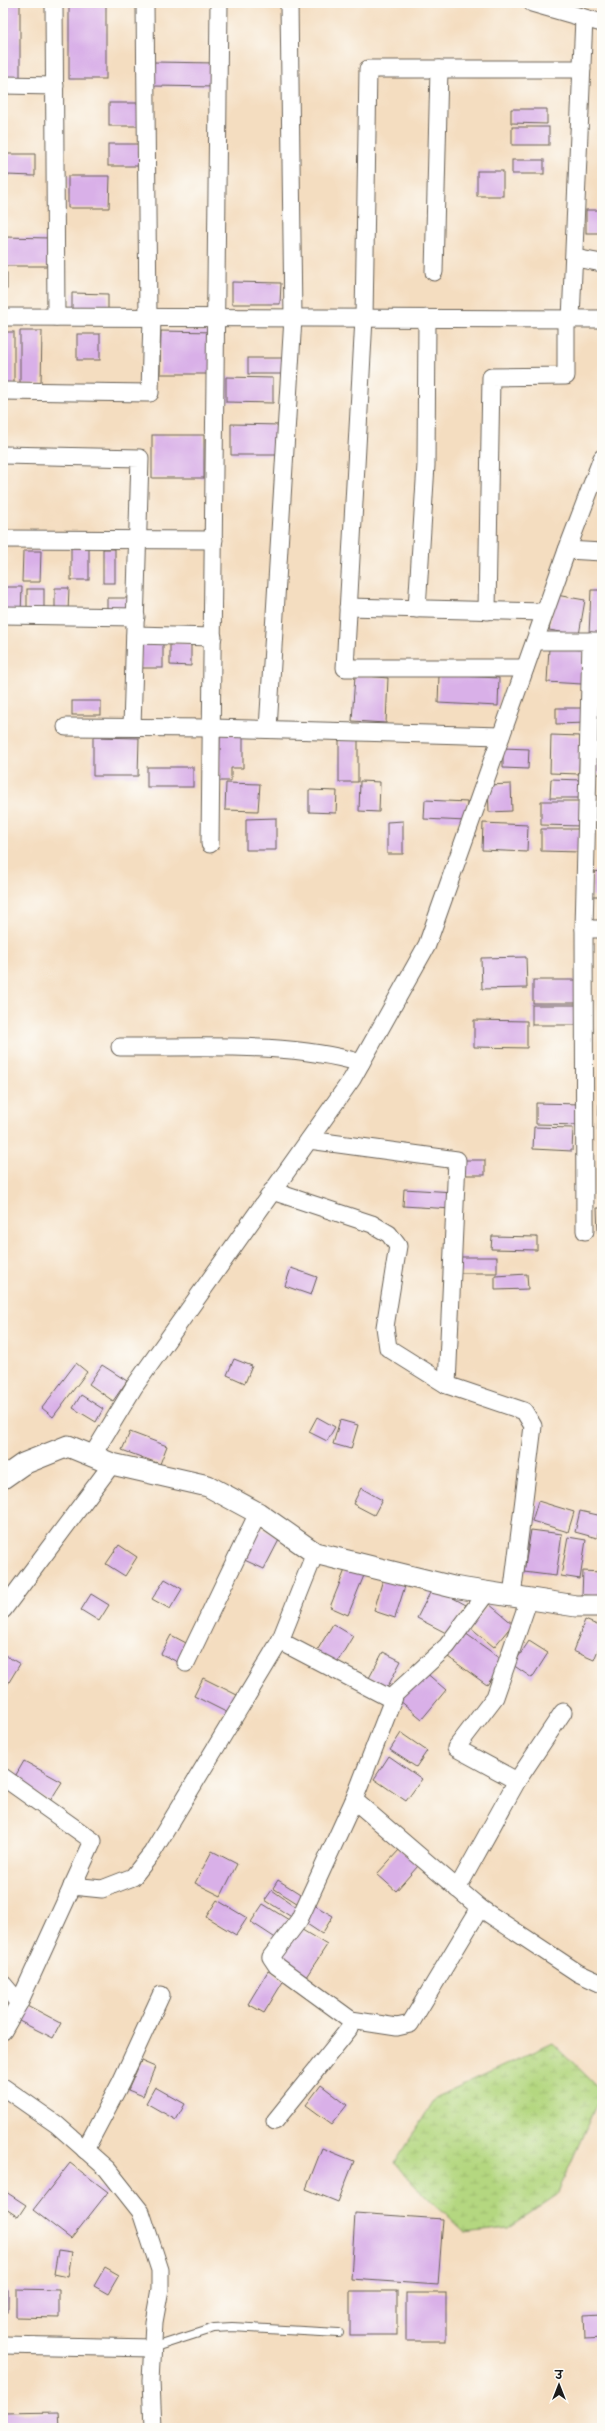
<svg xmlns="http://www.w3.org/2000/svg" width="605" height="2431" viewBox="0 0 605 2431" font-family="Mali,'Playpen Sans Deva',sans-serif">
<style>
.wetland{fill:url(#wetland-marsh);stroke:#687a4e}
.building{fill:#d9b0e8}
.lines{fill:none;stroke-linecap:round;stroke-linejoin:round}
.service-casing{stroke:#686055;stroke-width:10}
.minor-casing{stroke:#686055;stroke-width:19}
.tertiary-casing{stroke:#686055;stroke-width:23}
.service{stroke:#fff;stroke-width:8}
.minor{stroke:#fff;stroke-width:17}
.tertiary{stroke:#fff;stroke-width:21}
</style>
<defs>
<pattern id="wetland-marsh" width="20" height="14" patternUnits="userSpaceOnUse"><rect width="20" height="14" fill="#b4d780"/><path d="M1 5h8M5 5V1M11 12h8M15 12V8" fill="none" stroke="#9ab86e"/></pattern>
</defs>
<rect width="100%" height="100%" fill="#fdfcf7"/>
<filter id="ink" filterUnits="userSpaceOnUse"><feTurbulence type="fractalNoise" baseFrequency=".025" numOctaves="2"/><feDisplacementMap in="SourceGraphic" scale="8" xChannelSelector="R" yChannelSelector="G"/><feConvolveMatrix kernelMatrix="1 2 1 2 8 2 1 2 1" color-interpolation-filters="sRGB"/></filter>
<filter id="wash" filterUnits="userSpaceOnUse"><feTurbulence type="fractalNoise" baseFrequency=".012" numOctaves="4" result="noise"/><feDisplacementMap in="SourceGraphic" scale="16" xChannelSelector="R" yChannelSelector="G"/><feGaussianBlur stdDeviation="0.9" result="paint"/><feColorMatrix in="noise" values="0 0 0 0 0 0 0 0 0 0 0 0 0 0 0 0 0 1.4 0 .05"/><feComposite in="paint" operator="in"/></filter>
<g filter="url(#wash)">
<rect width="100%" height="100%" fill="#f4ddc0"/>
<path class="wetland" d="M553 2043 602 2091 557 2195 508 2228 465 2233 406 2177 395 2163 436 2097Z"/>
<g id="blocks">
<g class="building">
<rect x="3" y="3" width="17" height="74"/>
<rect x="69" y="3" width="37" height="76"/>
<path d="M154 62 216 63V87L154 86Z"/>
<rect x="109" y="103" width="32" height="23"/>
<path d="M511 109H547V124L511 123Z"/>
<rect x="512" y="127" width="37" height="18"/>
<rect x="108" y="144" width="31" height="22"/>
<path d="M6 154H35V176L6 175Z"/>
<rect x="512" y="160" width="32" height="14"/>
<rect x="477" y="171" width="26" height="25"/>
<path d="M68 176H110L109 208H68Z"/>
<rect x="586" y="210" width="16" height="23"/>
<path d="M4 237 50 238V266H4Z"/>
<rect x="3" y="273" width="4" height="16"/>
<path d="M232 282 281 283 280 304H232Z"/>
<path d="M72 293 108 294V309H72Z"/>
<path d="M20 331H42L41 384H20Z"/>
<path d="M161 331 215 332V374H160Z"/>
<rect x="3" y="332" width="11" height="54"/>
<rect x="77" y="334" width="23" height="26"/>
<rect x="248" y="358" width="37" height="16"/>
<path d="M226 377 273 378V403L226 402Z"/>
<path d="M231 424 281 425V455H231Z"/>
<rect x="152" y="435" width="52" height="43"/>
<rect x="71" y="548" width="18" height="32"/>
<rect x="103" y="549" width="12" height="34"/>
<path d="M23 551H41L40 582H22Z"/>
<path d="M3 587H22L21 614H3Z"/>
<path d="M55 588H69L68 612H55Z"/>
<rect x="27" y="589" width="17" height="23"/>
<path d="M591 590H602V636L589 635Z"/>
<path d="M556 595 585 600 579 635 549 630Z"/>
<path d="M107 598H136L135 612 107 611Z"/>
<rect x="140" y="642" width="23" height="26"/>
<path d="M170 643H191V666L170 665Z"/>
<path d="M549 648 584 650 582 684 547 682Z"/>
<path d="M355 675 388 678 386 723 352 721Z"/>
<path d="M439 675 499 678 498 706 438 703Z"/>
<rect x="72" y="701" width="29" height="14"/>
<path d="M556 708H587V723L556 724Z"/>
<path d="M597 721H602V774H596Z"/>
<path d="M220 734H243V768H231V781H219Z"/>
<path d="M551 735 580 736 579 774 550 773Z"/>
<path d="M93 737 139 738 138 776H93Z"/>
<rect x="339" y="740" width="19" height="42"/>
<path d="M503 748 529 749 528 769 503 768Z"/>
<rect x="147" y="767" width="46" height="20"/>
<path d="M551 779 582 780V798H550Z"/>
<path d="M360 781 380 782 379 812 359 811Z"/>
<path d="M226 783 260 784 258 811 225 810Z"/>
<path d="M511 784 512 811 489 812 488 785Z"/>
<path d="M309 790 337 791 336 813 309 812Z"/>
<path d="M425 800 467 802 466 821 424 819Z"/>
<path d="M541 801H581V826L541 825Z"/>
<path d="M276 818V850H246V819Z"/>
<path d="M403 821V854H387V822Z"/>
<path d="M483 823 528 825 527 852 482 850Z"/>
<path d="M541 829H580V852L541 851Z"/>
<path d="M593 871 602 872V896H592Z"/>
<path d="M526 957 527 988 482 989 481 958Z"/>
<rect x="533" y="980" width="47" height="23"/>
<rect x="532" y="1005" width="46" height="20"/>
<path d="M474 1020 527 1021V1048L474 1047Z"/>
<path d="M536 1103 582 1104V1125L536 1124Z"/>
<path d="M599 1104H602V1130H598Z"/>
<path d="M534 1127 573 1128 572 1151 533 1149Z"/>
<rect x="460" y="1160" width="25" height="15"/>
<path d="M404 1189 454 1192 452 1209 403 1206Z"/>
<path d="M597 1208H602V1233H598Z"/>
<path d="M492 1236 537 1237V1250L491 1249Z"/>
<rect x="457" y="1257" width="40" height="16"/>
<path d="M291 1268 317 1277 311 1295 285 1286Z"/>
<path d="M527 1274 528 1289 495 1290V1276Z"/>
<path d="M234 1359 252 1366 245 1383 227 1375Z"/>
<path d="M76 1363 87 1372 53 1417 42 1408Z"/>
<path d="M102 1365 127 1381 113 1401 89 1384Z"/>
<path d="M81 1395 103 1409 96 1422 73 1408Z"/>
<path d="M317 1417 335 1427 327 1441 309 1432Z"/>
<path d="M340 1420 358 1425 351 1449 333 1444Z"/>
<path d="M130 1432 167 1446 160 1464 122 1450Z"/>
<path d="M361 1488 382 1500 374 1515 353 1504Z"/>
<path d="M538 1501 574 1512 568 1532 532 1521Z"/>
<path d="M580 1511 602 1516 597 1538 575 1532Z"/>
<path d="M254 1525 280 1538 264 1569 238 1557Z"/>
<path d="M531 1530 562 1534 556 1576 524 1572Z"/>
<path d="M568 1537 586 1540 580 1579 561 1576Z"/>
<path d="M119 1545 137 1557 125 1576 106 1564Z"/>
<path d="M347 1565 365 1573 348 1615 330 1607Z"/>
<path d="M583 1571 601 1572 600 1596 582 1595Z"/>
<path d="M165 1579 182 1589 170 1609 152 1599Z"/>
<path d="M383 1579 405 1586 395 1618 374 1611Z"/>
<path d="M433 1587 466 1605 450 1635 417 1618Z"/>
<path d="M91 1594 109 1605 99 1621 81 1610Z"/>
<path d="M489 1604 513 1624 494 1647 470 1627Z"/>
<path d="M585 1620 602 1627V1640L594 1660 573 1651Z"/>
<path d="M333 1624 353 1636 335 1666 315 1654Z"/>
<path d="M465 1633 504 1661 487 1685 448 1657Z"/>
<path d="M171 1635 190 1645 180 1663 161 1654Z"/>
<path d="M529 1641 548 1653 532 1678 513 1665Z"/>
<path d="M383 1652 401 1661 387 1688 369 1678Z"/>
<path d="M3 1654 20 1664 3 1692Z"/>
<path d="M424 1671 446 1690 422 1719 399 1700Z"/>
<path d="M203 1678 241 1697 232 1715 194 1696Z"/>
<path d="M401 1733 427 1751 416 1767 390 1750Z"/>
<path d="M389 1756 422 1779 406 1801 374 1779Z"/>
<path d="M24 1761 62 1782 50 1801 13 1780Z"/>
<path d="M400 1849 418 1866 396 1891 377 1874Z"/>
<path d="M212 1851 237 1864 221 1896 195 1883Z"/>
<path d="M278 1880 305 1897 300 1905 273 1888Z"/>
<path d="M272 1890 299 1909 293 1918 265 1900Z"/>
<path d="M217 1900 247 1918 236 1935 206 1917Z"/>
<path d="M263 1904 289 1920 277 1939 251 1922Z"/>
<path d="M314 1905 333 1916 322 1934 304 1922Z"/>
<path d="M299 1928 327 1945 306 1977 279 1959Z"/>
<path d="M268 1971 284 1980 264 2013 248 2004Z"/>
<path d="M25 2004 61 2023 53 2038 17 2020Z"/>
<path d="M141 2061 155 2067 143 2096 128 2090Z"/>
<path d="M321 2085 347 2105 332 2124 306 2105Z"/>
<path d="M155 2087 185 2104 176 2120 146 2103Z"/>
<path d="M322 2148 354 2161 338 2202 306 2189Z"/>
<path d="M70 2163 108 2192 71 2239 33 2210Z"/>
<path d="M3 2190 26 2205 18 2217 3 2207Z"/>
<path d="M355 2213 443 2219 438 2285 351 2279Z"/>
<path d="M58 2250 72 2252 68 2277 54 2274Z"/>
<path d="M105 2267 119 2275 108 2294 94 2286Z"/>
<path d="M16 2289 59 2290V2318L16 2317Z"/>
<rect x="3" y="2290" width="5" height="22"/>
<rect x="350" y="2291" width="47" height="44"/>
<rect x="406" y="2293" width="40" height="48"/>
<path d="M602 2314V2338L585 2339 584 2315Z"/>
<path d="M59 2412 60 2428H3V2413Z"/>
</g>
</g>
</g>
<g filter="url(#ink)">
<use href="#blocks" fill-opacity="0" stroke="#686055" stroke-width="1"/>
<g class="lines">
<defs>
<path id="service" d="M152 2348 214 2328 232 2327 339 2333"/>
<g id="minor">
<path d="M54 3 56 317"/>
<path d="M145 3 148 317"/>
<path d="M532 3 602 23"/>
<path d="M3 85 55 86"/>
<path d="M575 258 602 263"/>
<path d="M434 272 439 69"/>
<path d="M3 317 602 319"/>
<path d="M571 319 584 18"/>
<path d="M3 391 150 393 152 317"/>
<path d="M3 455 140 458 132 727"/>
<path d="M3 539 214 540"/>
<path d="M567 550 602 552"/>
<path d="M348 607 544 612"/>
<path d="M417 609 426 465 427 318"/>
<path d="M487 611 491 377 566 376V319"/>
<path d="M3 615 136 617"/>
<path d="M135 635 213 637"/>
<path d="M536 641H602"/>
<path d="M525 668H345L364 318 368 69H582"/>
<path d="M66 727 212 728 501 736"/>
<path d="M268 729 293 318 289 3"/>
<path d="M210 844 219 3"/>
<path d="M584 929H602"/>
<path d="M120 1047C195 1048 288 1041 361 1063"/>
<path d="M309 1140 457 1160 447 1385"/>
<path d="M272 1191 372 1224 389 1234 398 1246 385 1327 388 1348 447 1385 524 1411 533 1426 512 1596"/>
<path d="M585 1231 584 929 591 641"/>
<path d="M92 1456 134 1387 352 1079 427 945 567 550 602 458"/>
<path d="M3 1610 112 1464"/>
<path d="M280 1641 393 1700"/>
<path d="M186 1663 258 1513"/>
<path d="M3 1777 93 1841 19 2003 3 2031"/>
<path d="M517 1781 456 1748 495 1697 529 1599"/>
<path d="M354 1800 480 1908 578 1973 602 1984"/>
<path d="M72 1886 102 1889 133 1877 152 1853 280 1641 315 1553"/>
<path d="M457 1889 517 1781 563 1712"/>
<path d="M3 1984 19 2003"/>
<path d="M351 2020 397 2027 410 2024 480 1908"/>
<path d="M3 2087 56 2124 107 2169 141 2212 160 2270V2289L154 2322 151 2381 153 2428"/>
<path d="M275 2121 349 2029 351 2020 277 1966 271 1957 299 1920 354 1800 395 1694 447 1646 487 1592"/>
<path d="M85 2150 121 2082 161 1995"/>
<path d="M3 2345 152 2348"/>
</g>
<path id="tertiary" d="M3 1478 23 1464 68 1446 112 1464 208 1486 258 1513 315 1553 453 1587 576 1606H602"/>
</defs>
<use href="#service" class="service-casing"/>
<use href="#minor" class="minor-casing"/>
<use href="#tertiary" class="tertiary-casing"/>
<use href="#service" class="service"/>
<use href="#minor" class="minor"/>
<use href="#tertiary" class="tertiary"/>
</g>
</g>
<rect width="605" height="2431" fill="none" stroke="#fdfcf7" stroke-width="16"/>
<g transform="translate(559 2385)" stroke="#fdfcf7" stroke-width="3" paint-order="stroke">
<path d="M0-3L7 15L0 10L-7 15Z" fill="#1c1c1c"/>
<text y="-6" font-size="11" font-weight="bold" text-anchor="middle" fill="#1c1c1c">उ</text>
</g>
</svg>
